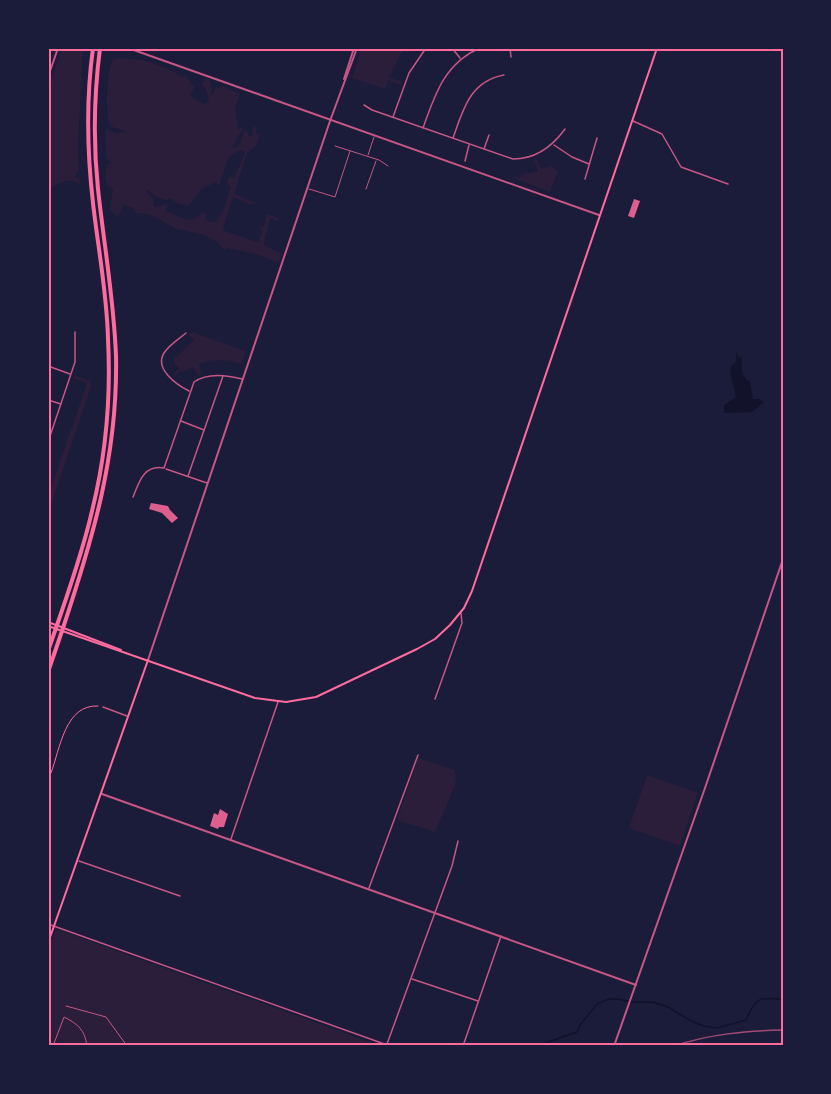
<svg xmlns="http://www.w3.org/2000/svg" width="831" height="1094" viewBox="0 0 831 1094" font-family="Jost,sans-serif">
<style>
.green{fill:#2a1e3b;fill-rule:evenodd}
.water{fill:#12122b}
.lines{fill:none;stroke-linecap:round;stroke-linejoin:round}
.stream{stroke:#12122b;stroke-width:1.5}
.building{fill:#dd5f8e}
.path{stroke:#ff6b9d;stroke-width:1}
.service{stroke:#c65784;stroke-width:1}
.minor{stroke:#c65784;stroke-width:1.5}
.tertiary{stroke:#c65784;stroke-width:2}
.secondary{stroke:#ff6b9d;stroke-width:2}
.trunk{stroke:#ff6b9d;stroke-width:4}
.motorway{stroke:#ff6b9d;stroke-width:4}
.rail{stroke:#a44b75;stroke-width:1.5}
.neatline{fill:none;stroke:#ff6b9d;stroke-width:2}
</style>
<rect width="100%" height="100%" fill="#1b1b3a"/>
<g class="green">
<path d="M62 48H83L78 144 79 171 75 176 80 180 81 185C68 176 61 183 48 189V90Z"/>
<path d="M362 48H404L389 77 402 82 401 85 388 80 385 89 352 78Z"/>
<path d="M119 58 143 60 169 69 182 77 185 75 191 82 190 85 195 86 190 96 206 105 209 99 205 88 201 86 206 78 209 79 212 88 211 96 217 86 218 89 222 85 240 94 235 108 238 129 242 127 243 128 232 148C243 146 241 139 244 131L247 132 250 137 252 136 253 127H256V133L260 135 255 147 247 153 234 194 255 202V204H249L233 197 223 228 225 231 257 242 259 241 263 231 259 228 264 226 267 214 279 218V221L270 218 264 242V245L282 254 278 263C270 261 266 256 256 254 247 252 237 250 227 248L224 250 218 243 205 235 176 229 159 219 148 214 136 213 133 208 123 205 118 218 110 209 113 189 107 185 105 177 107 165 111 162 106 158 105 131 106 129 116 133 126 132C123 129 113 129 110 125 104 115 107 68 113 59ZM240 150 245 152 235 177H229L226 183 231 186 224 209 216 222H211L205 219 207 214 201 213C192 227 178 215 165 211L168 204 155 207 153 204 154 200 146 191 147 190 159 198 168 200 170 198 178 204 189 205 202 189 216 182 219 186 229 157Z"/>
<path d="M537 159 541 169 550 166 558 171 550 192 470 162 518 179 523 174 538 171 534 160Z"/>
<path d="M192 332 246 351 241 364C227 359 213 359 199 364L202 374 198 376 193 367 183 372 181 371 174 377 173 375 179 368 175 364 174 359 194 340 189 334Z"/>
<path d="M74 375 91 381V387L48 514V497L86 386V383L73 378Z"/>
<path d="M418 758 455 770 456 783 435 832 397 820Z"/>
<path d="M647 775 698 793 680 846 629 828Z"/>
<path d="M59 930 381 1046H48V952L55 931Z"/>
</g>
<path class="water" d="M736 352 739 358 741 356C744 367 738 374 750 382L753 399H760L764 402 752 412 724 413V405L736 397 730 372 732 365 736 362Z"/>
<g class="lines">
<g class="stream">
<path d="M62 49V48"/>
<path d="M497 1046 542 1044 577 1032 580 1025 597 1004 609 999H618L632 1002H653L668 1007 691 1021 704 1026 717 1028 746 1020C755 998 760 996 783 1000"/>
</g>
</g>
<g class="building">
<path d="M634 199 640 201 634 218 628 216Z"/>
<path d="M151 503 168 506 170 510 178 518 172 523 162 513 149 509Z"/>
<path d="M220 809 228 814 224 827H219L218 829 210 826 214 813 218 815Z"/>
</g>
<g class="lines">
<path class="path" d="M51 773C60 749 65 704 98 706"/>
<g class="service">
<path d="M335 146 379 160 388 166"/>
<path d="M368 155 374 137"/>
<path d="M309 189 335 197 350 151"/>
<path d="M366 189 376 161"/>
<path d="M66 1006 106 1017 127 1046"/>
<path d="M53 1046 64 1017C78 1024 85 1030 87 1046"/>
</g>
<g class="minor">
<path d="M452 48 460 58"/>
<path d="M510 48 511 57"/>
<path d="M364 105 372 110 513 159C536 159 552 147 565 129"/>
<path d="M393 117 409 73 426 48"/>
<path d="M633 121 662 134 681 167 728 184"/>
<path d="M423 128C435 94 445 63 480 48"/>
<path d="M453 138C463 110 470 81 504 75"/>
<path d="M554 145 572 157 589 164"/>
<path d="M484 149 489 135"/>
<path d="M465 161 469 145"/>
<path d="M585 179 597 138"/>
<path d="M186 333C179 339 169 345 164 353 154 369 177 385 189 391"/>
<path d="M48 366 70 374"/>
<path d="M48 400 61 404"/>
<path d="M181 421 204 430"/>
<path d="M48 442 75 362V332"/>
<path d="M166 469 207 483"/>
<path d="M188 476 223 376"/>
<path d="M133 497C139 482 144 464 164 468L194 382C208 372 227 375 242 379"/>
<path d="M435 699 462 623 461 613"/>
<path d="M103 707 127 716"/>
<path d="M231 839 278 702"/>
<path d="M79 861 180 896"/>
<path d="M369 888 418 755"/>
<path d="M48 924 390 1046"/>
<path d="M412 979 478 1001"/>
<path d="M387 1044 452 866 458 841"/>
<path d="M463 1046 501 936"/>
</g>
<g class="tertiary">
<path d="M128 48 599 215"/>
<path d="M48 77 58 48"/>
<path d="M344 79 354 48"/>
<path d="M148 660 330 121 357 48"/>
<path d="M102 794 636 985"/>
<path d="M614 1046 705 788 783 559"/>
</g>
<g class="secondary">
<path d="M48 622 121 650"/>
<path d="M48 626 255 698 286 702 316 697 417 649 435 639 450 625 464 608 472 591 657 48"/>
<path d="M48 943 148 660"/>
</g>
<g class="trunk">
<path d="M56 628C69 590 83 551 92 511 106 455 111 397 108 339 107 293 98 248 93 203 87 151 86 99 93 48"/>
<path d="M62 631C93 538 118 455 116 356 114 300 104 245 98 189 93 142 94 95 100 48"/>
</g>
<g class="motorway">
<path d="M48 651 56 628"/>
<path d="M48 672 62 631"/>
</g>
<path class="rail" d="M674 1046C710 1034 745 1031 783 1030"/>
</g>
<rect width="831" height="1094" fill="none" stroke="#1b1b3a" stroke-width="99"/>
<rect x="50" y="50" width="732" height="994" class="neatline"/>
</svg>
